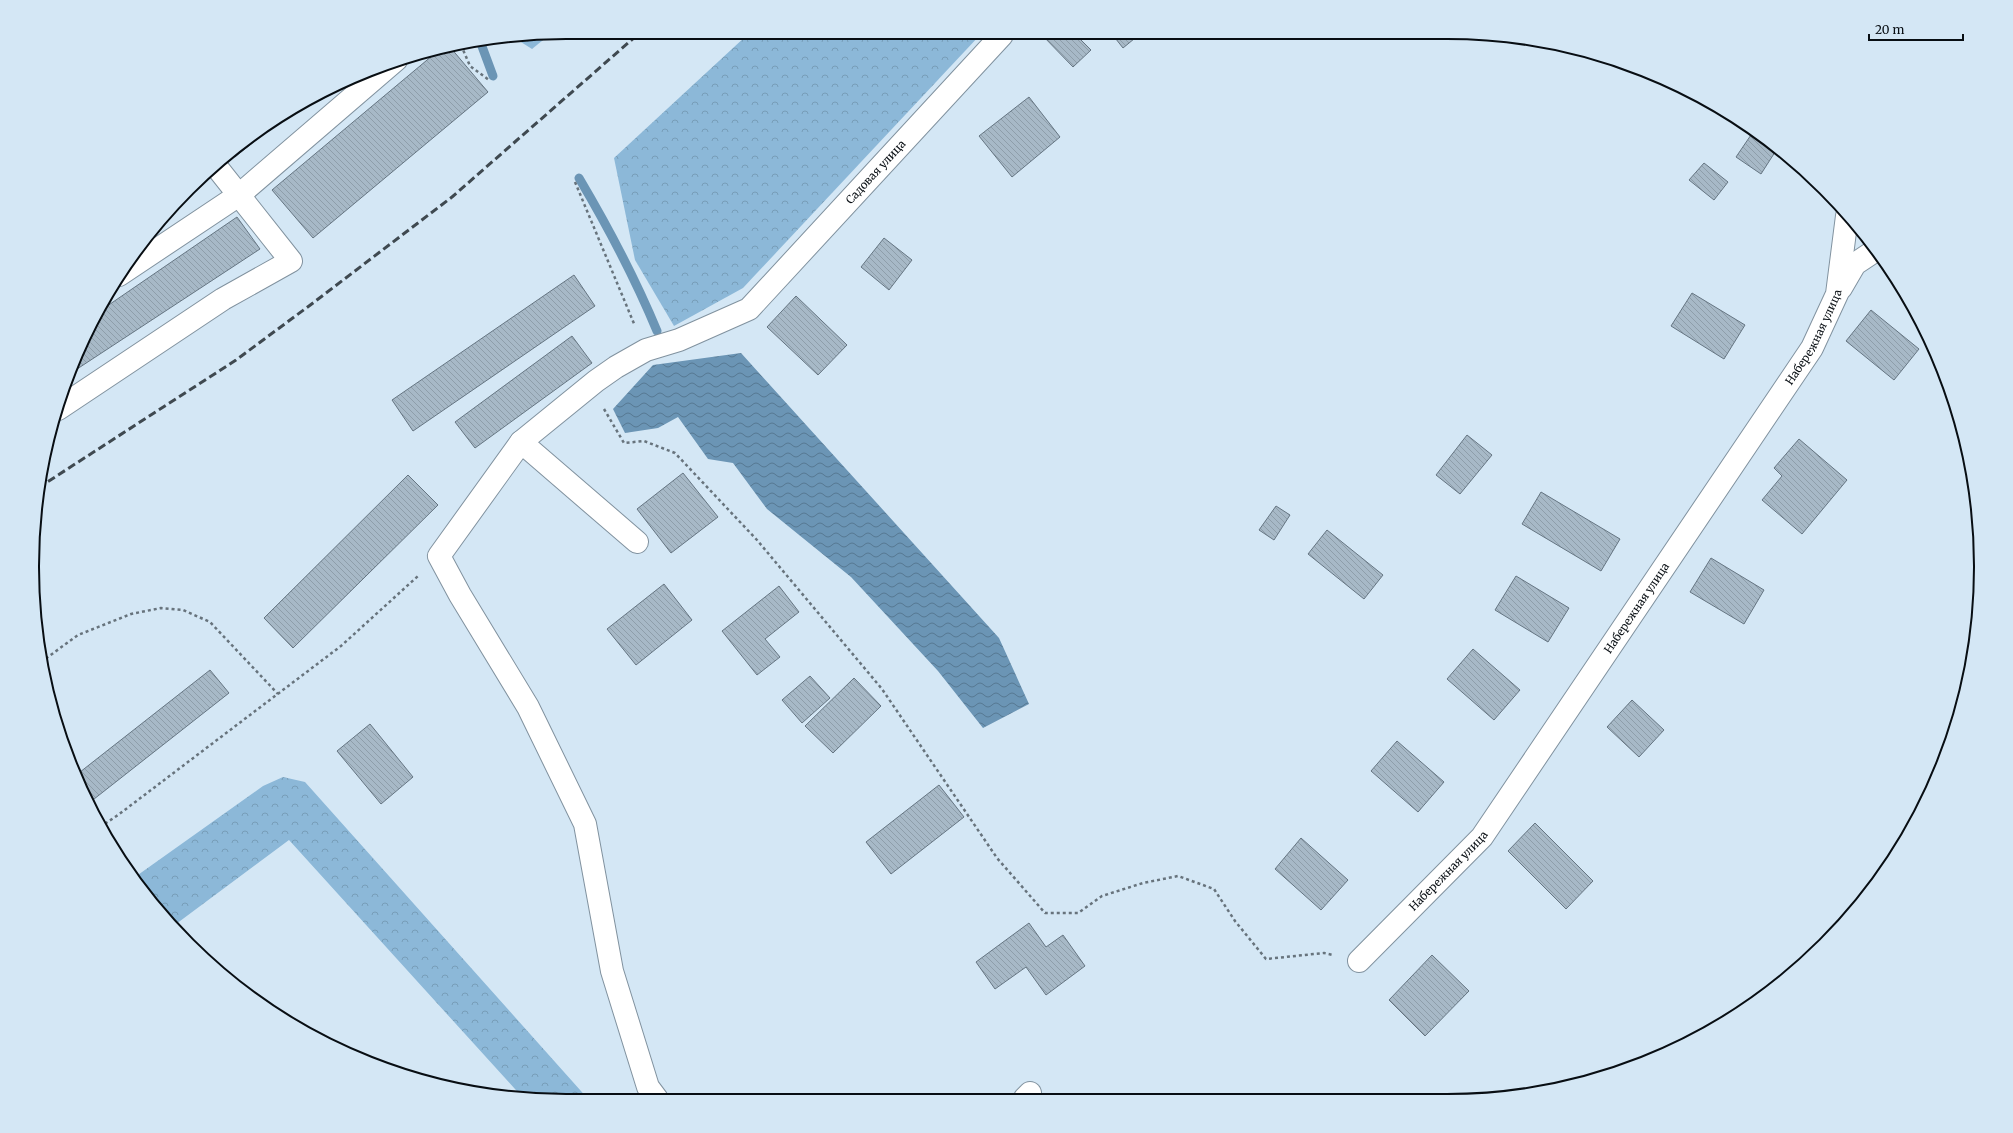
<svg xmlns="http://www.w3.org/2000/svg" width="2013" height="1133" viewBox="0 0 2013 1133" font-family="Merriweather,serif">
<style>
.forest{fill:url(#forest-crowns)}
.water{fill:url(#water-waves)}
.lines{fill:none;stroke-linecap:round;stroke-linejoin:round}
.stream{stroke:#6b95b5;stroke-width:9}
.building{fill:url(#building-back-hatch);stroke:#657582}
.minor-casing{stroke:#81929f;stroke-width:24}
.path{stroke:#67737c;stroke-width:2.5;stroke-dasharray:3 3;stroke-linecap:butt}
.minor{stroke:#fff;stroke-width:22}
.rail{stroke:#3f4950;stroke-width:3;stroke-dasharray:8 4;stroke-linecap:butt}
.labels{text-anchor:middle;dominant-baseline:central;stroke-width:3;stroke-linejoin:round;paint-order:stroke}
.street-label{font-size:11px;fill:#080e13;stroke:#d4e7f5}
.rim{fill:none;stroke:#080e13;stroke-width:2}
</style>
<defs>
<pattern id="forest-crowns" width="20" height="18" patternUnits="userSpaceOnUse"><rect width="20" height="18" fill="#8cb8d8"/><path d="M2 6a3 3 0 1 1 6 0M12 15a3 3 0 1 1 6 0" fill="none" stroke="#779db8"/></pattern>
<pattern id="water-waves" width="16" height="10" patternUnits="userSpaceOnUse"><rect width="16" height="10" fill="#6b95b5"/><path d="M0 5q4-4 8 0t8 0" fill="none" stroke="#567892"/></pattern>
<pattern id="building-back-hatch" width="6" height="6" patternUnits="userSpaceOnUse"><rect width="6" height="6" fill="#a7b9c7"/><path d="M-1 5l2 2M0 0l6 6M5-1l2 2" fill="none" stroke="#8e9eaa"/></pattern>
</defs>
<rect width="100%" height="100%" fill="#d4e7f5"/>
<g class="forest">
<path d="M980 35 743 288 674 326 635 260 614 158 746 36Z"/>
<path d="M548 36 532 49 513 37Z"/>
<path d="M283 777 305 782 589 1100 524 1099 289 840 172 927 164 919 135 877 263 786Z"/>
</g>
<path class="water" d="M741 353 999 638 1029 704 983 728 938 671 851 577 767 509 733 463 708 459 678 417 658 428 625 433 613 409 653 365Z"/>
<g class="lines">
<g class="stream">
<path d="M480 41 493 76"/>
<path d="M579 178C608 227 635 278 657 331"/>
</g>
</g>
<g class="building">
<path d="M1112 34H1140L1123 48Z"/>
<path d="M1042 35H1076L1091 50 1073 67Z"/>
<path d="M450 47 488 92 313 238 272 190 439 50Z"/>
<path d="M1029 97 1060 137 1012 177 979 136Z"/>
<path d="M293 110 235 157 231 152 241 142Z"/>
<path d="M1753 132 1777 149 1761 174 1736 157Z"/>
<path d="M1704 163 1728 182 1714 200 1689 180Z"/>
<path d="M237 217 260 249 71 373 87 330 97 313Z"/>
<path d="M884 238 912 260 889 290 861 267Z"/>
<path d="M574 275 595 306 413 431 392 400Z"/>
<path d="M1692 293 1745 325 1724 359 1671 326Z"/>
<path d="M796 296 847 345 818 375 767 327Z"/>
<path d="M1871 310 1919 349 1894 380 1846 341Z"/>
<path d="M572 336 592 363 475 448 455 422Z"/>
<path d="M1467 435 1492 455 1460 494 1436 475Z"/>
<path d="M1799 439 1847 480 1802 534 1762 500 1782 476 1774 468Z"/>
<path d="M683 473 718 517 671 553 637 509Z"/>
<path d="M408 475 438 505 293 648 264 618Z"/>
<path d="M1541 492 1620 539 1601 571 1522 524Z"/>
<path d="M1276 506 1290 515 1274 540 1259 530Z"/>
<path d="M1327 530 1383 575 1364 599 1308 554Z"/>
<path d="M1711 558 1764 590 1744 624 1690 592Z"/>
<path d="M1516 576 1569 608 1548 642 1495 610Z"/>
<path d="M664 584 692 620 636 665 607 629Z"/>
<path d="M779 586 799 612 765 639 780 657 757 675 722 631Z"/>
<path d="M1473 649 1520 690 1494 720 1447 679Z"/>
<path d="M210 670 229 693 89 803 75 776Z"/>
<path d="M810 676 830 698 802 723 782 700Z"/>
<path d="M854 678 881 706 833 753 805 726Z"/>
<path d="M1632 700 1664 730 1639 757 1607 727Z"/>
<path d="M370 724 413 777 381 804 337 751Z"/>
<path d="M1397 741 1444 782 1418 812 1371 771Z"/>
<path d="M939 785 964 817 891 874 866 842Z"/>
<path d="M1535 823 1593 881 1566 909 1508 851Z"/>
<path d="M1301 838 1348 880 1321 910 1275 869Z"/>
<path d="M1029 923 1046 947 1063 935 1085 966 1046 995 1026 967 995 989 976 962Z"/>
<path d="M1432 955 1469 991 1425 1036 1389 1000Z"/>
</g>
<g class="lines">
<defs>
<g id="minor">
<path d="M119 275 239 195 396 60"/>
<path d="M1841 288 1855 264 1876 250"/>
<path d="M58 409 223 299 291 261 215 165"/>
<path d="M521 442 637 542"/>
<path id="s1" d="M1359 961 1482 837 1812 348 1837 294 1847 216"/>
<path d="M1025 1098 1030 1093"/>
<path id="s2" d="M657 1099 648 1087 612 971 585 824 528 707 460 595 439 556 521 442 596 381 616 367 646 350 679 340 749 309 1002 35"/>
</g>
</defs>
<use href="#minor" class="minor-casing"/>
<g class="path">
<path d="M461 45 470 66 489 80"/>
<path d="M575 182 635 326"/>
<path d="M604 409 624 443 644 441 675 453 757 540 882 689 997 858 1045 913H1078L1102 896 1143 883 1178 876 1214 889 1235 921 1266 959 1324 953 1333 955"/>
<path d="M41 662 78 635 131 614 161 608 183 610 210 622 278 694"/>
<path d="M100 827 118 815 341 646 418 576"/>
</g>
<use href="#minor" class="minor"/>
<path class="rail" d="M38 488 236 360 309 306 452 197 636 36"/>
</g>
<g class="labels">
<g class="street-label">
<text stroke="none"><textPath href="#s2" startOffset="1185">Садовая улица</textPath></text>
<text stroke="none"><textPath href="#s1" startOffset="775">Набережная улица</textPath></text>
<text stroke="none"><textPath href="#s1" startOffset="451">Набережная улица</textPath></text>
<text stroke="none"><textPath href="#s1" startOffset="127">Набережная улица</textPath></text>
</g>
</g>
<path d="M0 0H2013V1133H0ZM566 39H1447A527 527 0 0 1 1974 566V567A527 527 0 0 1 1447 1094H566A527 527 0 0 1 39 567V566A527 527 0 0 1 566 39Z" fill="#d4e7f5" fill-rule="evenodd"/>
<path class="rim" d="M566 39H1447A527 527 0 0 1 1974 566V567A527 527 0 0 1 1447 1094H566A527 527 0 0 1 39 567V566A527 527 0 0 1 566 39Z"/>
<path d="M1869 34v6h94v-6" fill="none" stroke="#080e13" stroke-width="2"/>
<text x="1875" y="34" font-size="12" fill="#080e13" stroke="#d4e7f5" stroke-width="3" paint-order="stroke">20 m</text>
</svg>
